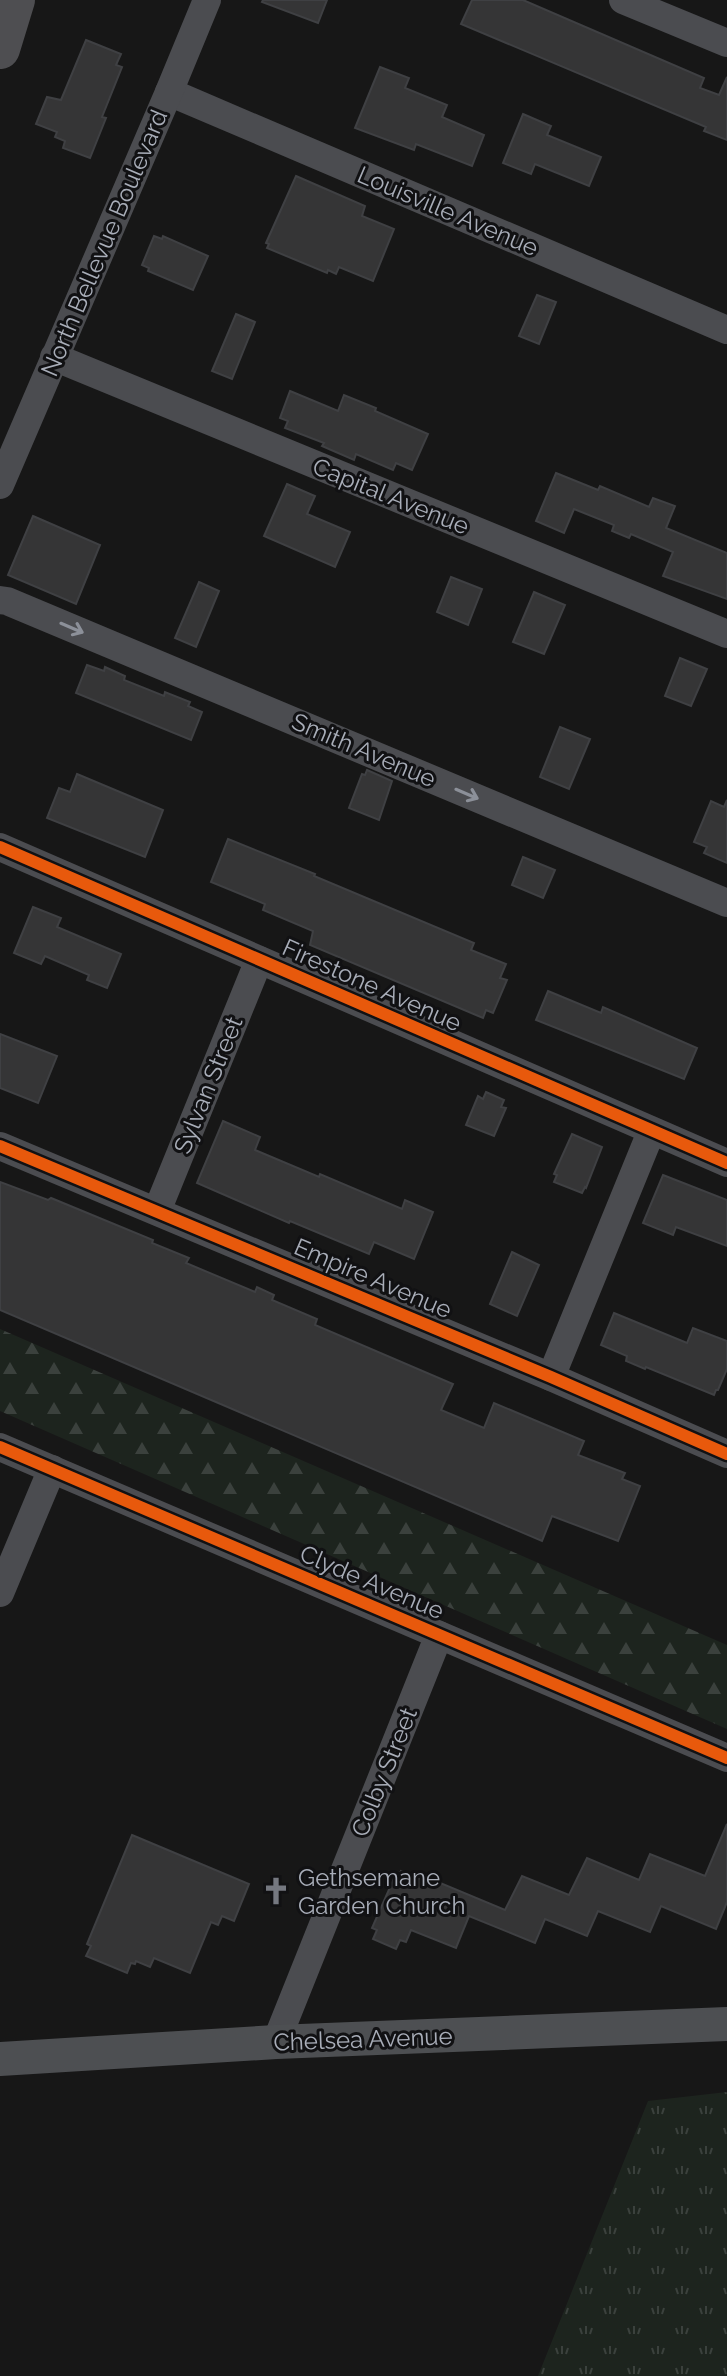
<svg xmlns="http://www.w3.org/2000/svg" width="727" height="2376" viewBox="0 0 727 2376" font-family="Raleway,sans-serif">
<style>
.grass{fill:url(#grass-tufts)}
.forest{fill:url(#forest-firs)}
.building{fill:#353536;stroke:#3f4043;stroke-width:2}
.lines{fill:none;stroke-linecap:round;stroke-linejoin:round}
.minor{stroke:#4b4c50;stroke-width:28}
.major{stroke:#4d4f52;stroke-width:34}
.highway{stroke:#4e4e51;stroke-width:40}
.cycleway-casing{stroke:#111113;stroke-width:17}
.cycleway{stroke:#e8590c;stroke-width:12}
.oneway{stroke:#8c9099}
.labels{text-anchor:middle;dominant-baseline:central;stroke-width:6;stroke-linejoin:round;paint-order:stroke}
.street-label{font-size:24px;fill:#a8adb8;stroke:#111113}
.poi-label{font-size:24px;fill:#a8adb8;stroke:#111113;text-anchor:start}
</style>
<defs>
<pattern id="grass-tufts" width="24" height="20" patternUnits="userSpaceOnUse" patternTransform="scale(2)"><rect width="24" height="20" fill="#1d241e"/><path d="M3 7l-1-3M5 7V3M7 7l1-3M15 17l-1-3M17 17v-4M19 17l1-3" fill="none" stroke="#3b413d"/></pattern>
<pattern id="forest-firs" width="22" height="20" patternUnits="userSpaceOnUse" patternTransform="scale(2)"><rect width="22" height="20" fill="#1d241e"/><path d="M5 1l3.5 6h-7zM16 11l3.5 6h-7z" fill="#3b413d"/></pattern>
</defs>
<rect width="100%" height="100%" fill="#171717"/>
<path class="grass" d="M727 2092V2376H538L648 2101Z"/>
<path class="forest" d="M0 1329 727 1645V1729L0 1411Z"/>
<g class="building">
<path d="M263 0H327L318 23 262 2Z"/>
<path d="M472 0H523L704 78 700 88 719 95 727 77V140L704 131 706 127 461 24Z"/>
<path d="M86 40 121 54 116 65 122 67 102 117 106 118 90 158 63 148 65 141 55 137 57 132 36 124 47 97 61 100Z"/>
<path d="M380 67 409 78 405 88 447 105 442 117 484 135 472 166 416 144 414 150 355 128Z"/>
<path d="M523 114 551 126 547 135 601 157 589 186 535 164 531 174 503 163Z"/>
<path d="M296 176 365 206 362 216 394 229 373 281 339 267 336 274 328 270 327 273 267 248 269 244 266 243Z"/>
<path d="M154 236 162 239 163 236 208 256 193 290 148 271 149 268 142 265Z"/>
<path d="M537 295 556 302 539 344 519 336Z"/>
<path d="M236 314 255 322 232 379 212 371Z"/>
<path d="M290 391 338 411 344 395 376 408 375 411 428 434 412 470 396 463 393 470 356 454 354 460 322 446 324 443 285 428 288 421 280 418Z"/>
<path d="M556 473 598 490 600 486 649 507 653 498 675 506 666 528 727 553V599L663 576 673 552 631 534 629 538 612 531 614 525 574 509 564 533 536 521Z"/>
<path d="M287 484 315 496 307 514 350 532 335 567 264 536Z"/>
<path d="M33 516 100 545 76 604 8 575Z"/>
<path d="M451 577 482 589 468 625 437 612Z"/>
<path d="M199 582 219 591 196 647 175 638Z"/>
<path d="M534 592 565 605 544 654 513 642Z"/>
<path d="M680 658 707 669 691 706 665 696Z"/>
<path d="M87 665 104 671 105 667 125 676 124 680 164 696 165 692 190 702 188 706 202 712 191 740 76 693Z"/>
<path d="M560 727 590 739 569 789 540 777Z"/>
<path d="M367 770 392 781 379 820 349 808 362 774 365 775Z"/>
<path d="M77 774 163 810 145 857 47 818 59 788 70 792Z"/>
<path d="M727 800V863L704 853 707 847 694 842 711 801 724 807Z"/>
<path d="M228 839 315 874 314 876 474 943 471 950 506 964 500 978 507 980 493 1013 486 1010 483 1018 310 945 313 931 263 910 265 904 211 882Z"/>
<path d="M523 857 555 870 543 898 512 885Z"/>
<path d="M33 907 61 918 57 927 121 954 107 988 87 980 89 975 45 956 41 964 14 953Z"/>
<path d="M548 991 601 1013 603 1007 697 1048 684 1079 536 1020Z"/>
<path d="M0 1034 57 1056 38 1103 0 1088Z"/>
<path d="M486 1092 504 1100 501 1107 506 1108 494 1136 466 1125 478 1096 483 1099Z"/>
<path d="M223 1121 260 1137 255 1150 319 1177 320 1174 402 1209 405 1200 433 1212 414 1259 374 1242 369 1254 290 1221 289 1223 197 1183Z"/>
<path d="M572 1134 602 1147 586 1188 585 1187 582 1193 554 1182 557 1175 554 1174Z"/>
<path d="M663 1175 727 1200V1246L676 1227 673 1235 643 1223Z"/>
<path d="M0 1182 48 1200 51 1198 153 1240 152 1243 189 1258 186 1263 255 1292 257 1287 274 1295 272 1300 317 1319 315 1325 453 1384 441 1410 484 1428 494 1403 584 1441 578 1455 625 1473 622 1479 640 1486 618 1541 552 1516 542 1541 0 1310Z"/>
<path d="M512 1252 539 1265 517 1316 490 1304Z"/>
<path d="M614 1313 687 1343 693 1328 727 1341V1369L718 1390H716L714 1395 646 1367 645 1369 626 1361 627 1356 601 1345Z"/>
<path d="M727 1824V1902L716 1929 661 1906 650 1932 598 1911 587 1936 545 1919 535 1943 469 1916 456 1948 411 1930 406 1942 400 1940 396 1949 373 1939 377 1930 372 1928 395 1876 398 1877 401 1871 436 1886 438 1882 505 1910 522 1876 569 1895 587 1858 639 1880 650 1854 705 1876Z"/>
<path d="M132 1835 249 1884 234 1921 222 1916 218 1925 211 1922 190 1973 154 1958 150 1967 136 1961 135 1964 131 1963 127 1973 86 1956 91 1946 87 1944Z"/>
</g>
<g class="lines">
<g class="minor">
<path d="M623 0 727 43"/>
<path d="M169 92 727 330"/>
<path d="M54 357 727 634"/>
<path d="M0 485 169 92 207 0"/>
<path d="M0 600 7 601 727 903"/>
<path d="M0 847 727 1163"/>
<path d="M0 1146 551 1377 727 1454"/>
<path d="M157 1211 259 960"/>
<path d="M551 1377 651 1132"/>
<path d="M0 1447 727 1758"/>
<path d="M0 1593 52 1469"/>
<path d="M276 2042 439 1635"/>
</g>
<path class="major" d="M0 2059 276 2042 727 2024"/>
<path class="highway" d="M0 49 15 0"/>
<defs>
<g id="cycleway">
<path d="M0 847 727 1163"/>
<path d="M0 1146 551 1377 727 1454"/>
<path d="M0 1447 727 1758"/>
</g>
</defs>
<use href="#cycleway" class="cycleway-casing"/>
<use href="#cycleway" class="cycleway"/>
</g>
<defs><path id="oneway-shaft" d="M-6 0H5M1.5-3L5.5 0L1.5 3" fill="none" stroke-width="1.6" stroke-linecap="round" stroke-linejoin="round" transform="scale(2)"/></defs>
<g class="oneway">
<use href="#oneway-shaft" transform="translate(72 628) rotate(23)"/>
<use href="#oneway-shaft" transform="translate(467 794) rotate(23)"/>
</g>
<defs>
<symbol id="church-bare" viewBox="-9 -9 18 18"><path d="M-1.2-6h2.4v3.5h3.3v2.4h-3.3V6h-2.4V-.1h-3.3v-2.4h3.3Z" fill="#757880" stroke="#111113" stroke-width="2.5" paint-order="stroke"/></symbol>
</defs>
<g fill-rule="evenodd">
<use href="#church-bare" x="256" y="1871" width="40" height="40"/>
</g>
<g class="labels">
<g class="street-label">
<text transform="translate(448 211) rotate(23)">Louisville Avenue</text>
<text transform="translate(104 243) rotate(-67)">North Bellevue Boulevard</text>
<text transform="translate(391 496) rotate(22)">Capital Avenue</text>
<text transform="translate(364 750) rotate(23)">Smith Avenue</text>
<text transform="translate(372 985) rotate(24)">Firestone Avenue</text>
<text transform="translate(208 1085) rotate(-68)">Sylvan Street</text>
<text transform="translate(373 1278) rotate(23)">Empire Avenue</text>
<text transform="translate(372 1582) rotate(23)">Clyde Avenue</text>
<text transform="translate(384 1772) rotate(-68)">Colby Street</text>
<text transform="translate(363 2039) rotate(-2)">Chelsea Avenue</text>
</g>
<g class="poi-label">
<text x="298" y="1877">Gethsemane<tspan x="298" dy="28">Garden Church</tspan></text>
</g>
</g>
</svg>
